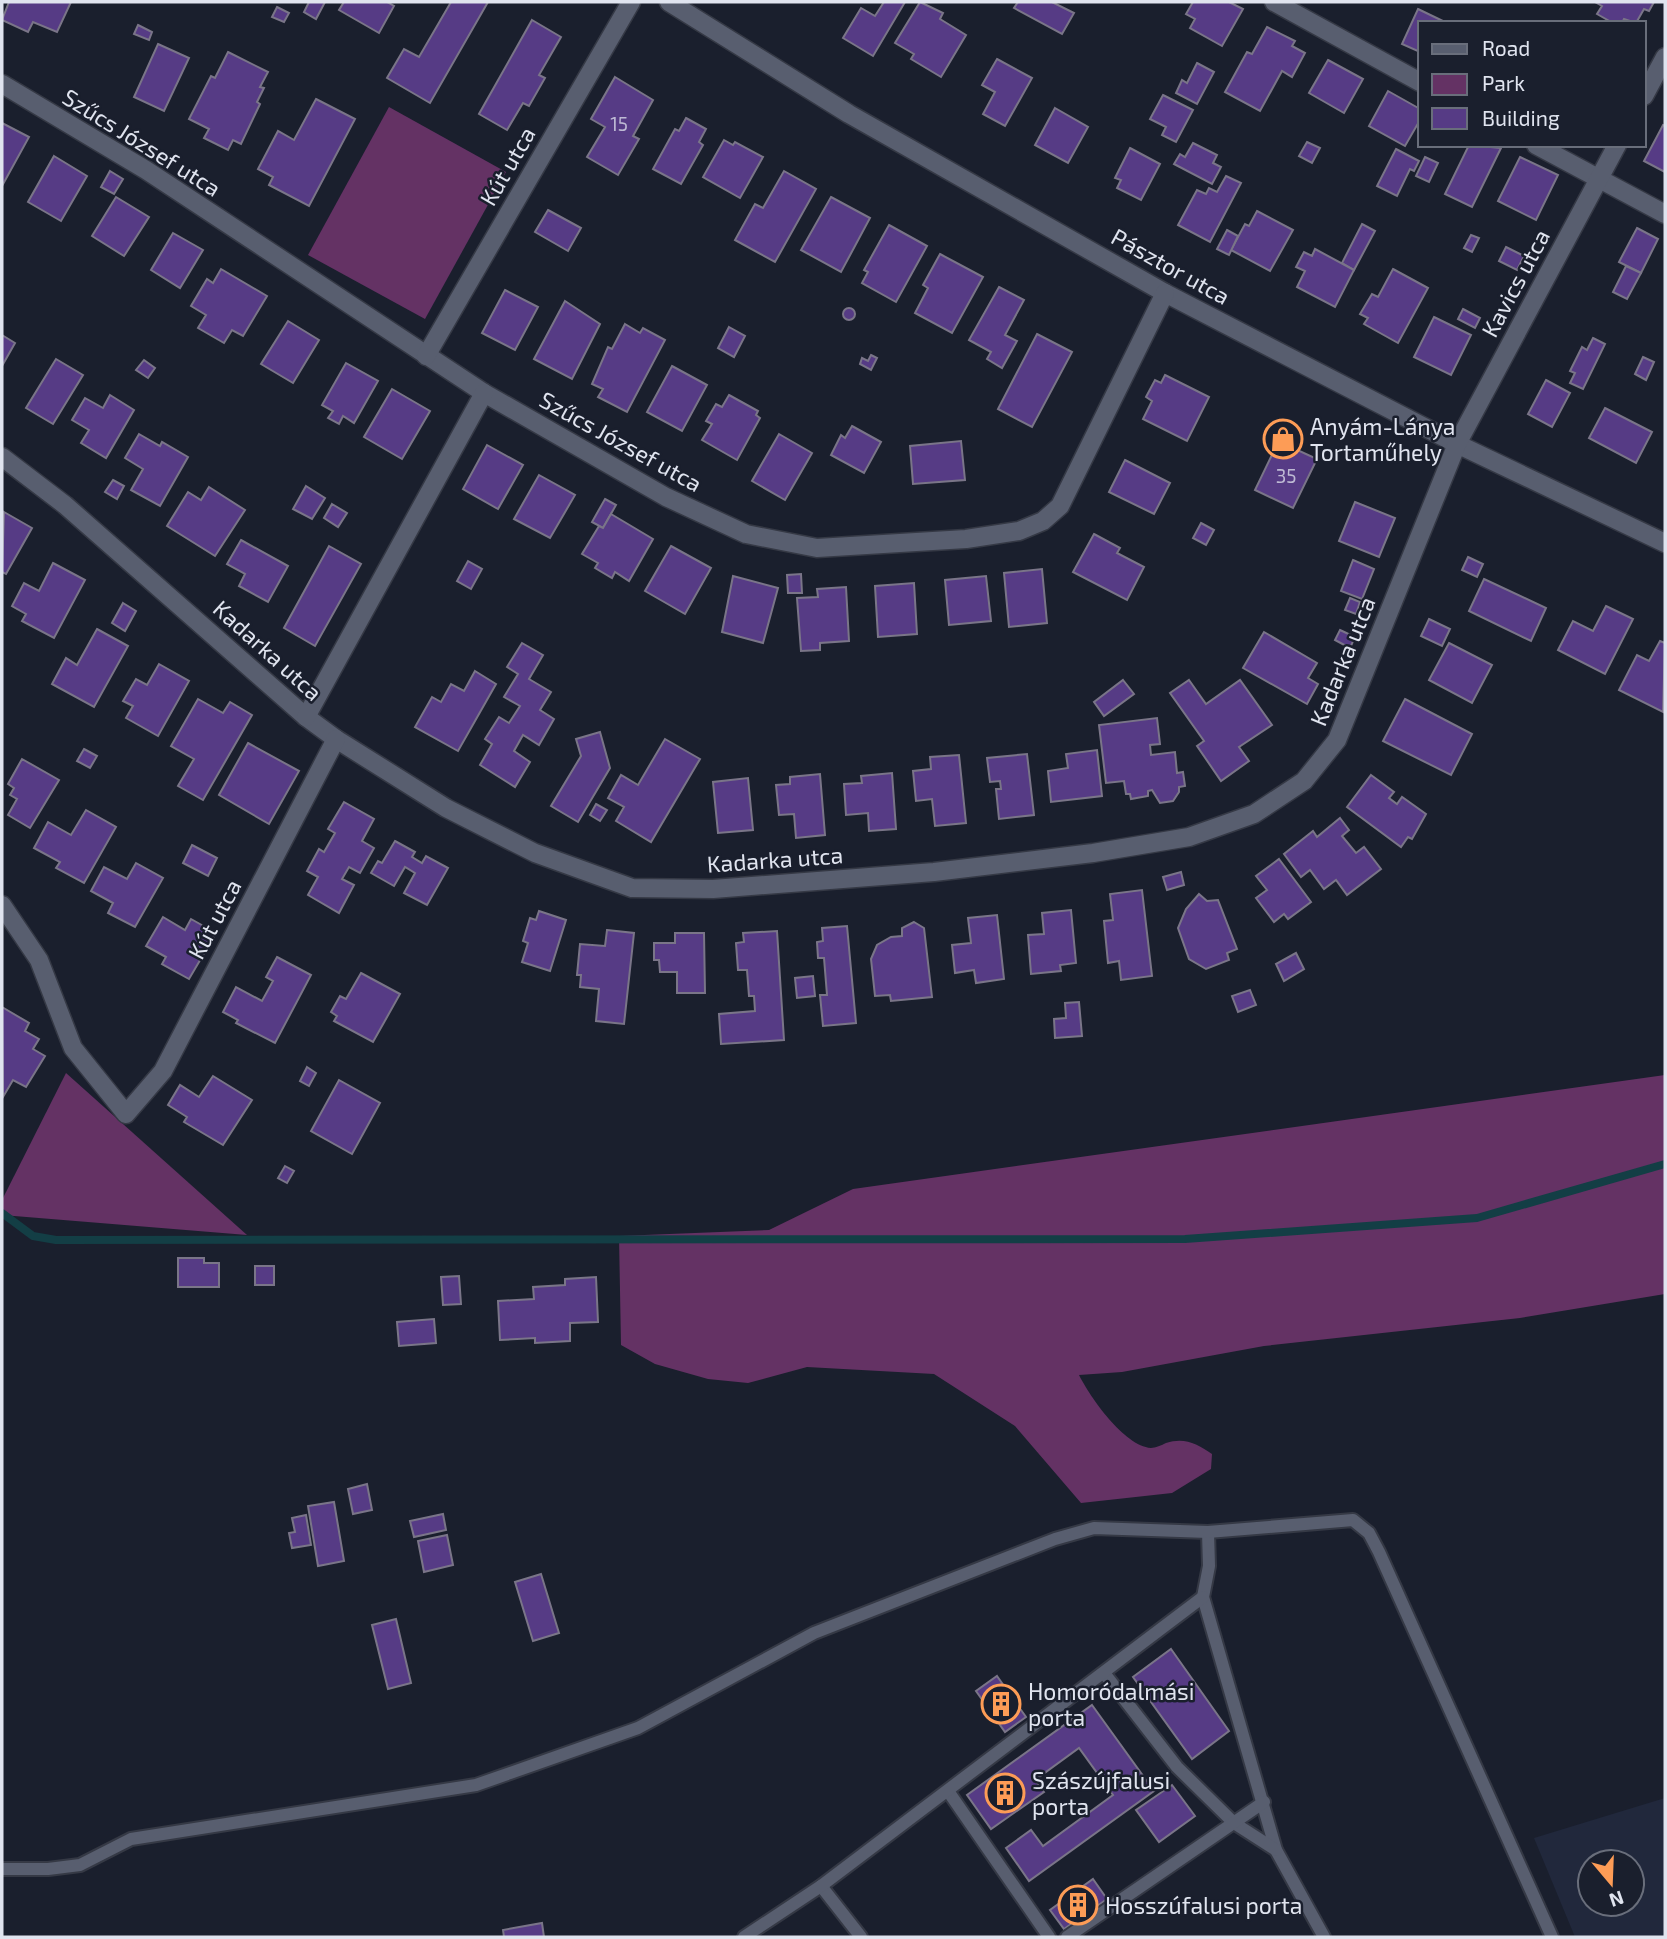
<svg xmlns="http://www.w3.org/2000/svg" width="1667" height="1939" viewBox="0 0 1667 1939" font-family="'Exo 2',sans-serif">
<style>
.built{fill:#21283c;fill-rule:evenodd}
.green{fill:#643264}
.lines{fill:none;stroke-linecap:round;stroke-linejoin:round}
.stream{stroke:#133e45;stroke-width:8}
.building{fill:#563b85;stroke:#7a7588;stroke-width:2}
.lane-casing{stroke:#353945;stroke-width:16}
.street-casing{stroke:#353945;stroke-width:21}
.lane{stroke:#585e6f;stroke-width:12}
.street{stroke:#585e6f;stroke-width:18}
.labels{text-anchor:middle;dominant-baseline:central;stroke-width:5;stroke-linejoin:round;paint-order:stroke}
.number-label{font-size:19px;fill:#bebad4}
.street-label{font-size:23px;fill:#e0e4ef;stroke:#1a1f2d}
.poi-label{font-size:23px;fill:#e0e4ef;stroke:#1a1f2d;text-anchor:start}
</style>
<rect width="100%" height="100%" fill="#1a1f2d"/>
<path class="built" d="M1665 1798V1937H1575L1534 1838ZM1590 1862H1632V1904H1590Z"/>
<g class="green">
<path d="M389 107 506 172 425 319 308 255Z"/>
<path d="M66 1073 247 1235 2 1215V1200Z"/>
<path d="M1665 1075V1294L1520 1318 1264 1346 1122 1372 1079 1375C1090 1397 1124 1446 1151 1448 1155 1448 1162 1445 1166 1443 1185 1437 1197 1444 1212 1454L1211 1469 1172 1493 1081 1503 1015 1426 934 1374 807 1367 748 1383 708 1379 655 1364 621 1345 619 1236 769 1230 853 1189Z"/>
</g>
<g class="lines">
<path class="stream" d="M2 1213 33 1236 56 1240 1185 1239 1477 1218 1665 1164"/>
</g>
<g class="building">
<path d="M9 2H71L57 32 33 22 28 32 2 20Z"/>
<path d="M309 2H325L316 19 304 12Z"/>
<path d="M344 2H387L394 6 379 33 339 10Z"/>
<path d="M451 2H488L430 103 387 78 404 49 419 57Z"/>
<path d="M884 2H905L873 56 843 38 861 8 875 16Z"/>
<path d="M920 2 943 13 940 19 966 35 941 77 911 59 914 54 895 43Z"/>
<path d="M1018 2H1052L1074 13 1062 34 1014 8Z"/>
<path d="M1193 2H1229L1243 9 1222 46 1190 28 1195 19 1186 14Z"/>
<path d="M1595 2H1654L1649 11 1644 9 1636 23 1624 19 1622 23H1613L1597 14 1602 6Z"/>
<path d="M277 7 289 13 284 22 272 17Z"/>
<path d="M1418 9 1447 23H1420V52L1402 44Z"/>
<path d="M532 20 561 37 539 75 545 78 529 106 523 103 507 130 479 114Z"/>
<path d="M138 25 152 32 149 40 134 34Z"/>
<path d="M1267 27 1295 41 1292 46 1305 53 1292 77 1282 71 1260 111 1225 92 1247 52 1252 54Z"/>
<path d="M158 44 189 58 164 111 134 97Z"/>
<path d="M228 52 268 72 260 87 264 88 257 102 260 104 241 144 233 140 228 150 204 138 209 129 189 119 211 76 215 78Z"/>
<path d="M997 59 1032 78 1005 126 983 114 995 92 982 85Z"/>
<path d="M1328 60 1363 79 1344 113 1309 93Z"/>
<path d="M1197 63 1214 72 1197 104 1176 93 1182 80 1187 83Z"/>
<path d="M615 77 653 100 633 136 639 139 618 175 587 157 605 127 591 119Z"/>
<path d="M1388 91 1420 109V120L1405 146 1369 126Z"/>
<path d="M1163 95 1193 110 1176 142 1162 135 1166 127 1150 119Z"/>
<path d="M316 99 355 119 309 206 269 185 273 177 258 169 278 131 294 140Z"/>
<path d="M1055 108 1088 127 1068 163 1035 145Z"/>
<path d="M686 118 706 129 699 142 703 145 681 184 653 169 675 129 679 131Z"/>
<path d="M2 123 29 137 2 186Z"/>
<path d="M1663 125 1665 126V172L1644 161Z"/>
<path d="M724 140 733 145 735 142 763 157 740 198 703 177Z"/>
<path d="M1307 142 1320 148 1312 163 1299 156Z"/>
<path d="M1193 143 1217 155 1213 163 1221 167 1212 184 1174 164 1180 154 1185 157Z"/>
<path d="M1469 145 1501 148 1472 207 1445 194Z"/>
<path d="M1130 148 1160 164 1141 200 1117 188 1121 180 1115 178Z"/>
<path d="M1396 149 1419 161 1414 171 1410 169 1397 196 1377 186Z"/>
<path d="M54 156 87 176 61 221 28 202Z"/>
<path d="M1425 157 1438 163 1429 182 1416 176Z"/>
<path d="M1520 157 1558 175 1536 220 1498 201Z"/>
<path d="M110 171 123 179 114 194 101 187Z"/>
<path d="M784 171 816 189 775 262 735 240 755 204 763 208Z"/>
<path d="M1226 176 1241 183 1210 242 1178 225 1197 190 1206 194 1209 188 1217 192Z"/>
<path d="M116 197 149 217 124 256 92 236Z"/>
<path d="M831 197 870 218 841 272 801 250Z"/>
<path d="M548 210 581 228 568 251 535 232Z"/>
<path d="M1257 211 1293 230 1270 271 1231 250 1245 224 1249 226Z"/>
<path d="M1362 224 1375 231 1354 270 1342 263Z"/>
<path d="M889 225 927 246 896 302 862 283 868 272 864 270Z"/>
<path d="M1637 228 1658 239 1641 273 1619 262Z"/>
<path d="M1227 230 1238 236 1229 255 1217 249Z"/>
<path d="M173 233 203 250 180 288 151 270Z"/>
<path d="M1471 235 1479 238 1472 252 1464 248Z"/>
<path d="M1506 247 1524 256 1517 270 1499 261Z"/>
<path d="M1315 249 1354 270 1335 307 1297 287 1305 271 1296 267 1304 252 1312 256Z"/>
<path d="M940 254 983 277 952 333 915 313 928 288 923 285Z"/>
<path d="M1626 266 1641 273 1627 299 1613 292Z"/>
<path d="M221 269 267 296 243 336 232 330 224 343 198 328 206 315 191 306 207 279 213 283Z"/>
<path d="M1393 269 1428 288 1398 343 1364 324 1368 318 1360 314 1372 294 1378 297Z"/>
<path d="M999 287 1024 300 1005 335 1017 341 1002 368 987 359 991 352 969 340Z"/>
<path d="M505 290 538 307 515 350 482 333Z"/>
<path d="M565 301 600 324 572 379 534 359Z"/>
<circle cx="849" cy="314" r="6"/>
<path d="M1463 309 1480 318 1475 328 1458 319Z"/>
<path d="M1434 317 1471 335 1451 375 1414 357Z"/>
<path d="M288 321 319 340 293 383 261 364Z"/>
<path d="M625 324 640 333 643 328 665 340 627 412 598 397 603 389 592 384 608 347 612 349Z"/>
<path d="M729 327 745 336 734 357 718 348Z"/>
<path d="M1037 334 1072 352 1032 427 998 409Z"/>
<path d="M2 335 15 343 2 366Z"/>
<path d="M1593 338 1605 344 1583 389 1570 383 1575 373 1570 371 1582 347 1587 350Z"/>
<path d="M871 355 877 358 871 370 860 364 862 358 868 361Z"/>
<path d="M1643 357 1654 362 1646 380 1635 374Z"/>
<path d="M56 359 83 375 53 424 26 408Z"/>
<path d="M144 360 155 368 148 378 136 370Z"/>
<path d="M346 363 378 381 354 423 343 416 339 424 328 418 333 411 322 405Z"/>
<path d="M672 366 707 385 682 431 647 412Z"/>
<path d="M1165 375 1209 397 1187 441 1143 419 1152 401 1146 397 1155 380 1161 383Z"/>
<path d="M1546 380 1570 393 1552 427 1528 414Z"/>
<path d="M392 389 430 411 402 459 364 437Z"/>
<path d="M110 395 134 410 106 458 81 443 89 430 72 420 85 398 103 408Z"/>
<path d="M729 395 758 411 756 415 760 418 737 460 702 440 712 424 706 421 716 404 722 407Z"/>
<path d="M1605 408 1652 432 1636 463 1589 438Z"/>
<path d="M852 426 881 442 864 473 831 455 841 435 845 438Z"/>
<path d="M139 434 160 446 162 442 188 457 160 506 131 490 143 469 125 458Z"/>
<path d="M779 434 812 453 785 500 752 481Z"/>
<path d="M1281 436 1297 444 1295 449 1317 459 1293 508 1255 490Z"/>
<path d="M961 441 965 480 913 484 910 446Z"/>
<path d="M487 445 523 465 498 509 463 489Z"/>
<path d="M1125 460 1170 483 1154 514 1109 492Z"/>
<path d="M539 475 575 495 550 538 514 519Z"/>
<path d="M113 480 124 486 117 499 105 492Z"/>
<path d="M306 486 325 498 312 519 293 509Z"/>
<path d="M209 487 245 510 215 556 167 526 188 492 201 500Z"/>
<path d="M605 499 616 505 603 528 592 522Z"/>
<path d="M1355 502 1395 518 1379 557 1339 541Z"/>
<path d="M332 504 347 513 338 527 324 518Z"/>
<path d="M4 512 32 528 6 574 2 572Z"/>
<path d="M611 514 653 539 629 581 615 572 612 578 595 568 598 563 582 554 599 526 603 528Z"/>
<path d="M1201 523 1214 530 1206 545 1193 538Z"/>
<path d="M1094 534 1120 548 1117 553 1144 567 1127 600 1073 572Z"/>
<path d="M241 540 288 566 268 602 239 586 245 574 227 564Z"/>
<path d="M329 546 361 564 315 646 284 628Z"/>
<path d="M671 546 711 568 685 614 645 591Z"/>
<path d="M1468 557 1483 564 1477 577 1462 570Z"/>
<path d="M1353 560 1374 569 1362 599 1341 591Z"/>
<path d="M468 561 482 569 471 589 457 581Z"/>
<path d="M53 563 85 580 54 638 22 621 26 614 12 606 24 583 39 591Z"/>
<path d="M1042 569 1047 623 1009 627 1004 573Z"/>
<path d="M801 574 802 593H788L787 575Z"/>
<path d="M733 576 778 588 763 643 722 632Z"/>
<path d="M986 576 991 621 949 625 945 580Z"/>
<path d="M1484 579 1546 608 1531 641 1469 611Z"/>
<path d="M914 583 917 634 878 637 875 586Z"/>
<path d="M846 587 849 641 820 643V650L801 651 797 598 818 597 817 589Z"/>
<path d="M1350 598 1360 602 1356 614 1345 610Z"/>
<path d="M123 603 136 611 125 631 112 623Z"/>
<path d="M1606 606 1633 619 1605 674 1558 650 1573 621 1593 631Z"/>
<path d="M1429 619 1450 629 1442 646 1421 636Z"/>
<path d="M97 629 128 646 94 707 52 684 66 658 77 665Z"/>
<path d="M1340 630 1355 637 1350 648 1335 640Z"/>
<path d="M1264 632 1317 663 1308 678 1318 684 1307 704 1243 668Z"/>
<path d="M1660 641 1665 643 1663 712 1619 690 1637 655 1649 661Z"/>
<path d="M522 643 543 655 529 679 551 692 540 710 554 719 539 745 523 735 514 751 530 762 515 787 480 765 492 744 485 739 499 717 509 723 520 706 504 697 518 674 507 667Z"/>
<path d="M1449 643 1492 665 1472 703 1429 680Z"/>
<path d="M159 664 189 681 158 736 126 718 133 706 123 701 136 679 147 685Z"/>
<path d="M475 671 496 684 458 751 415 727 432 697 441 702 451 684 464 691Z"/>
<path d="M1123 680 1134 694 1104 716 1094 702Z"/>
<path d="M1189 680 1206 704 1240 680 1272 725 1239 747 1249 761 1221 781 1197 746 1204 741 1170 693Z"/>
<path d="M198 699 223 713 230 702 252 715 203 800 178 786 194 759 171 746Z"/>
<path d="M1405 699 1472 734 1451 775 1383 741Z"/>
<path d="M1157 718 1160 744 1150 745 1151 755 1175 752 1177 773 1183 772 1185 786 1179 787V792L1173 801 1160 803 1152 790 1148 791V796L1131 799 1130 794H1126L1124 781 1106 783 1099 725Z"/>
<path d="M600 732 610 768 578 822 551 806 581 756 576 739Z"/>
<path d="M665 739 700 759 651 842 616 821 624 807 608 798 621 775 638 785Z"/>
<path d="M248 743 299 771 269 824 219 795Z"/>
<path d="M84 749 97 756 90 768 77 761Z"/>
<path d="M1097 750 1102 796 1051 802 1048 771 1068 768 1066 754Z"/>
<path d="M1027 754 1034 815 999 819 996 789H1001L1000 781 990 782 987 758Z"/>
<path d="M959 755 966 823 935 826 932 799 916 801 913 771 931 769 930 757Z"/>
<path d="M22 759 59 780 30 828 8 815 17 799 10 795 14 788 8 784Z"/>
<path d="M892 773 896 829 869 831 868 813 846 815 844 784 862 783 861 776Z"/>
<path d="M820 774 825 835 796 838 794 814 779 815 776 785 790 784V777Z"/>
<path d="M1371 775 1394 792 1389 798 1397 804 1402 797 1426 814 1412 839 1408 837 1401 847 1347 807Z"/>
<path d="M748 778 753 830 718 833 713 782Z"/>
<path d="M344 802 374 819 362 841 374 848 360 873 349 867 342 879 354 885 339 913 308 895 318 877 307 871 319 849 324 852 335 833 328 829Z"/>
<path d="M596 804 607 810 600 821 590 815Z"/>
<path d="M86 810 116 827 84 883 56 868 60 862 34 848 48 822 71 835Z"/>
<path d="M1340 818 1349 830 1342 836 1356 853 1364 847 1381 869 1347 895 1336 880 1324 889 1310 870 1301 877 1284 854 1313 831 1317 837Z"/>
<path d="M395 841 415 852 412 857 422 863 426 856 448 868 427 905 404 893 415 873 405 867 394 886 371 873 378 861 382 863Z"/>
<path d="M192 845 217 858 208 876 183 863Z"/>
<path d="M1279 859 1311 902 1288 919 1284 914 1274 922 1256 898 1267 890 1256 876Z"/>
<path d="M136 863 163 878 135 927 108 913 113 903 91 891 104 867 127 879Z"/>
<path d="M1181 872 1184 885 1167 890 1163 877Z"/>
<path d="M1142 890 1152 976 1121 980 1119 961 1108 963 1104 921 1113 920 1110 894Z"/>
<path d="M1199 894 1207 901 1218 900 1237 949 1227 953 1229 960 1206 969 1189 959 1178 928 1186 909Z"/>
<path d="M1071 910 1076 963 1060 965 1061 971 1031 974 1028 935 1044 934 1042 913Z"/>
<path d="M539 911 566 920 550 971 522 962 528 943 523 941 530 918 536 920Z"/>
<path d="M997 915 1004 979 976 983 974 970 955 973 952 945 971 943 968 918Z"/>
<path d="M163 917 185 930 191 919 216 933 189 979 162 964 166 957 146 946Z"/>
<path d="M914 922 924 928 932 997 891 1001 890 995 875 996 871 959 877 945 891 937 902 936V928Z"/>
<path d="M847 926 856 1023 823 1026 820 995H827L824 958H818L817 942 823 941 822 928Z"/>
<path d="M607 930 634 933 624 1024 596 1021 599 989 580 987 581 975H577L580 944 605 946Z"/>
<path d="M777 931 784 1040 721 1044 719 1014 755 1011 754 996H749L747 970H738L736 943 744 942 743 933Z"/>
<path d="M675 933H704L705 993H677V972H660L659 960H654V943H675Z"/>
<path d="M1296 953 1304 969 1284 981 1276 964Z"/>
<path d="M277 957 311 975 275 1043 236 1023 238 1020 223 1012 236 987 262 1001 273 981 266 977Z"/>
<path d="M361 973 400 994 373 1042 334 1021 337 1016 331 1012 340 996 346 999Z"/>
<path d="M813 976 815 996 797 998 795 978Z"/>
<path d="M1250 990 1256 1005 1238 1012 1232 996Z"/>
<path d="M1079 1002 1082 1036 1055 1038 1054 1019 1066 1018 1065 1003Z"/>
<path d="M2 1007 29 1023 25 1031 39 1039 33 1049 45 1056 26 1087 13 1080 3 1097Z"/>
<path d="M307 1067 316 1073 309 1086 300 1081Z"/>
<path d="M213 1076 252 1100 223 1145 184 1122 187 1117 168 1105 180 1085 199 1097Z"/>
<path d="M339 1080 380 1103 352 1154 311 1131Z"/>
<path d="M285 1166 294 1171 287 1183 278 1178Z"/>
<path d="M178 1258H204V1263H219V1287H178Z"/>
<rect x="255" y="1266" width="19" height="19"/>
<path d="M459 1276 461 1304 443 1305 441 1277Z"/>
<path d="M596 1277 598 1322 570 1323V1341L535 1343V1338L500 1340 498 1301 534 1299 533 1287 565 1285V1279Z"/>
<path d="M434 1319 436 1343 399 1346 397 1322Z"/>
<path d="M367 1484 372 1510 353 1514 348 1489Z"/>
<path d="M334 1502 344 1561 318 1566 308 1506Z"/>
<path d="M443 1514 446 1530 414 1537 410 1521Z"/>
<path d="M306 1515 311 1545 292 1548 289 1533 295 1532 292 1518Z"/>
<path d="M447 1535 453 1565 424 1572 418 1541Z"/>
<path d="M541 1574 559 1633 533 1641 515 1582Z"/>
<path d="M396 1619 411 1683 388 1689 372 1625Z"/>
<path d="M1171 1649 1229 1731 1192 1759 1133 1677Z"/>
<path d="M997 1676 1026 1717 1005 1732 976 1691Z"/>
<path d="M1092 1705 1154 1791 1029 1881 1006 1848 1031 1830 1043 1846 1113 1795 1079 1748 1035 1780 1044 1792 991 1829 967 1795Z"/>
<path d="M1172 1785 1195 1816 1159 1842 1136 1810Z"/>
<path d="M1093 1879 1107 1899 1064 1929 1050 1910Z"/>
<path d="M542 1923 544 1937H504L503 1930Z"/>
</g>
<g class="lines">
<defs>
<g id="lane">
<path d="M1208 1532 1209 1566 1203 1597 1276 1850 1324 1937"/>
<path d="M1104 1673 1177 1767 1234 1823 1276 1850"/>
<path d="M948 1791 1049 1937"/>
<path d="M2 1869H48L80 1865 131 1839 476 1785 638 1728 814 1633 1055 1539 1094 1528 1208 1532 1353 1520 1369 1533 1379 1552 1552 1937"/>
<path d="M821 1886 861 1937"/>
<path d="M744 1937 821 1886 1203 1597"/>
<path d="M1067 1937 1264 1802"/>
</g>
<g id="street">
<path d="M669 2 849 114 1165 293 1457 444 1665 543"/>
<path d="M1274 2 1420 82"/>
<path d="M2 84 146 170 484 393 666 497 746 534 817 548 966 539 1019 531 1043 521 1060 506 1165 293"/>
<path d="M1644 96 1665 57"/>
<path d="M1536 145 1665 214"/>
<path d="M426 356 631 2"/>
<path d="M2 457 65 505 306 717 336 739 446 808 535 853 632 888 713 889 934 872 1093 853 1189 837 1254 814 1304 781 1337 740 1457 444 1617 145"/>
<path d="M306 717 484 393"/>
<path d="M2 905 39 960 73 1048 126 1114 163 1071 336 739"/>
</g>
</defs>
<use href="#lane" class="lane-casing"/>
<use href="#street" class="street-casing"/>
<use href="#lane" class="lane"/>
<use href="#street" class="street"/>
</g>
<defs>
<symbol id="shop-ring" viewBox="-11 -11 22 22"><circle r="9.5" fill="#1a1f2d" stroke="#fd9c56" stroke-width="1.5"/><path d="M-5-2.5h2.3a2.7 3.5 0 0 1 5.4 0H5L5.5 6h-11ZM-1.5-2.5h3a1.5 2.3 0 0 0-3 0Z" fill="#fd9c56"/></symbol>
<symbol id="building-ring" viewBox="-11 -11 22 22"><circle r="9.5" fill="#1a1f2d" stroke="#fd9c56" stroke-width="1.5"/><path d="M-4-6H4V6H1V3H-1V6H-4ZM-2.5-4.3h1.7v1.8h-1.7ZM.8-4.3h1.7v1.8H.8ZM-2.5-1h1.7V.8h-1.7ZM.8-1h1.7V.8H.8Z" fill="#fd9c56"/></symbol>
</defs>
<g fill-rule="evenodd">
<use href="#shop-ring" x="1261" y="417" width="44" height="44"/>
<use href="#building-ring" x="979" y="1682" width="44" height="44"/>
<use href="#building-ring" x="983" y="1771" width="44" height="44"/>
<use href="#building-ring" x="1056" y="1883" width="44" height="44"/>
</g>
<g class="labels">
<g class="number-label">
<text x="619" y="123">15</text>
<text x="1286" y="475">35</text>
</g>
<g class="street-label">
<text transform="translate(142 142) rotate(32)">Szűcs József utca</text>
<text transform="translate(507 166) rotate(-60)">Kút utca</text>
<text transform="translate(1171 266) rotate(29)">Pásztor utca</text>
<text transform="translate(1515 283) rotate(-62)">Kavics utca</text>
<text transform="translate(621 441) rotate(29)">Szűcs József utca</text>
<text transform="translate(268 650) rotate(42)">Kadarka utca</text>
<text transform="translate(1342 661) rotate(-68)">Kadarka utca</text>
<text transform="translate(775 859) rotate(-4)">Kadarka utca</text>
<text transform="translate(214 919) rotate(-62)">Kút utca</text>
</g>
<g class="poi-label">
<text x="1310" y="426">Anyám-Lánya<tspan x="1310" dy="26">Tortaműhely</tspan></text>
<text x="1028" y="1691">Homoródalmási<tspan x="1028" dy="26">porta</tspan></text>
<text x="1032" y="1780">Szászújfalusi<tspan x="1032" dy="26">porta</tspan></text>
<text x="1105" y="1905">Hosszúfalusi porta</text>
</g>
</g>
<rect width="1667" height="1939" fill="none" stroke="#e0e4ef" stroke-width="7"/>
<rect x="1418" y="21" width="228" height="126" fill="#1a1f2d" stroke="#696e7b" stroke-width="2"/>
<rect x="1432" y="44" width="35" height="10" fill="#585e6f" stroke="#696e7b" stroke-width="2"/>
<text x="1482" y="56" font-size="21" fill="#e0e4ef">Road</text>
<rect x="1432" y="74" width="35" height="21" fill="#643264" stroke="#696e7b" stroke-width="2"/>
<text x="1482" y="91" font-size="21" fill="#e0e4ef">Park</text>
<rect x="1432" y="108" width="35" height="21" fill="#563b85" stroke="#696e7b" stroke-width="2"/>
<text x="1482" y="126" font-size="21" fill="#e0e4ef">Building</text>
<g transform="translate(1611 1883) rotate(161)"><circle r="33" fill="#1a1f2d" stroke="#696e7b" stroke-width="2"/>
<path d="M0-5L12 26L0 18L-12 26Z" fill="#fd9c56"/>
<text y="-10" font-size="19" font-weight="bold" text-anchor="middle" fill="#e0e4ef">N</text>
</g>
</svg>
